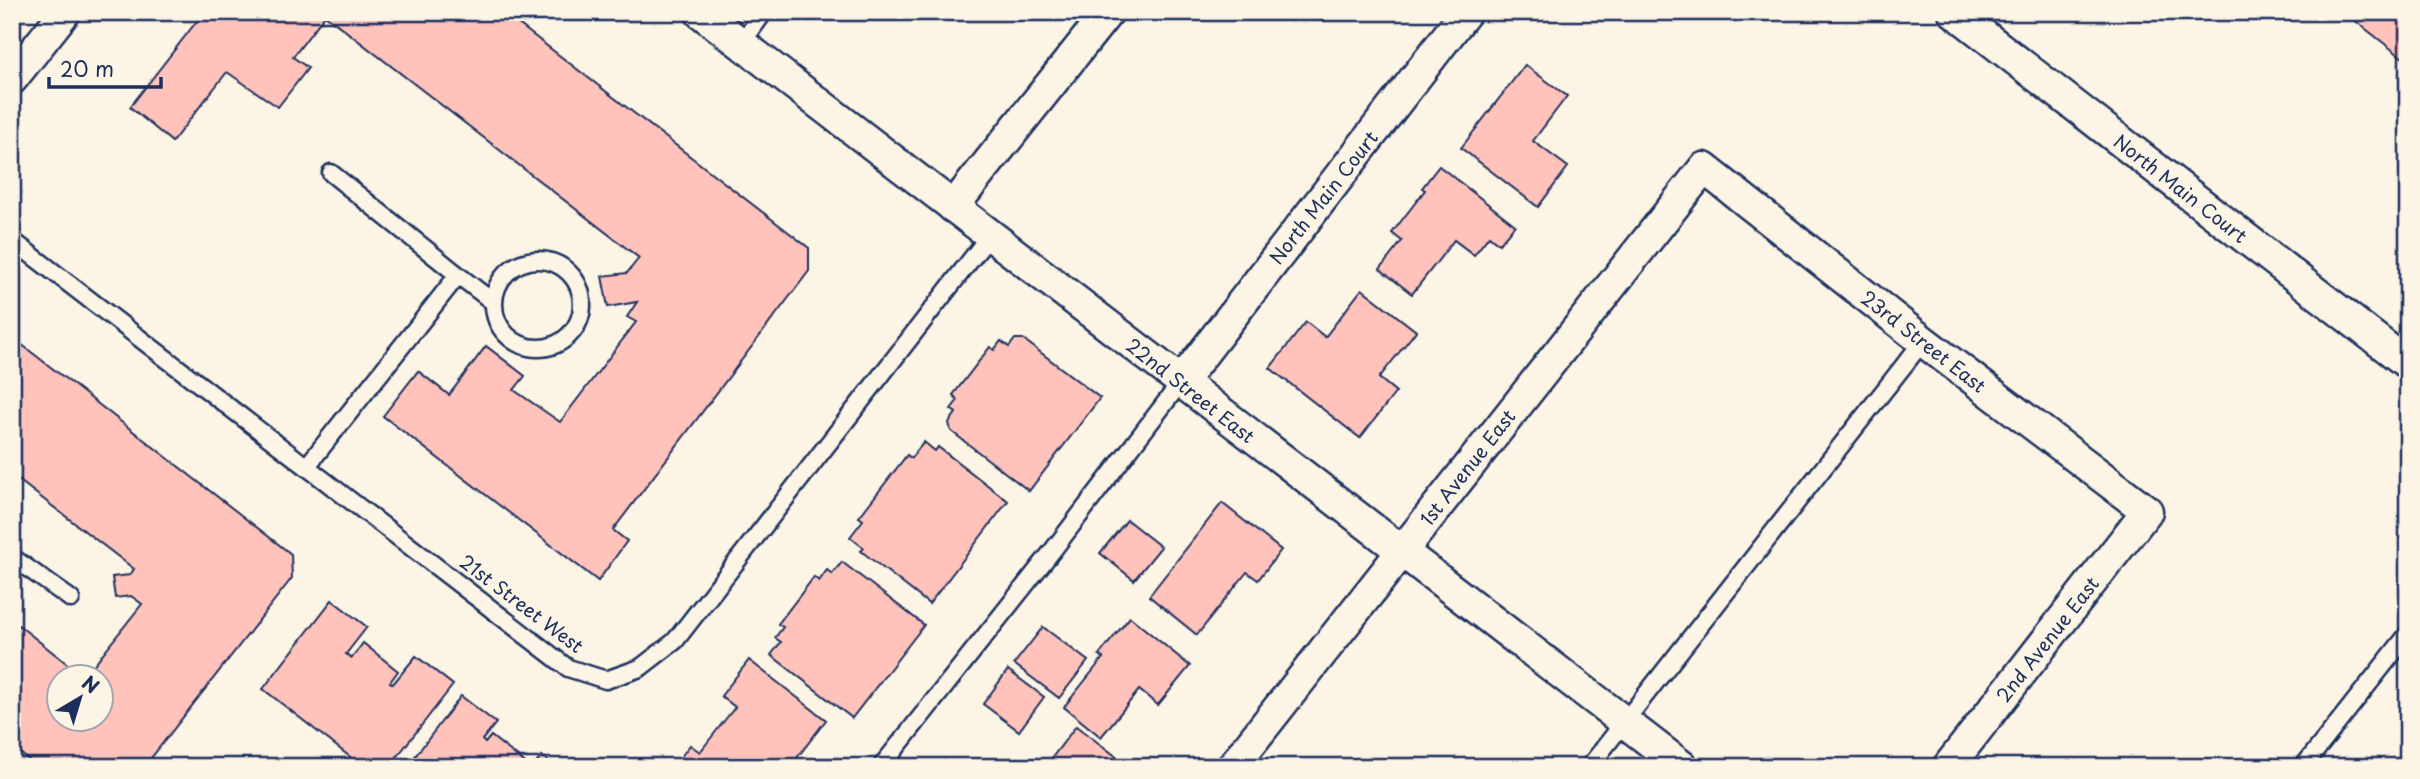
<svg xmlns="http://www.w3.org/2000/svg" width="2420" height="779" viewBox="0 0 2420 779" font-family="'Playpen Sans',sans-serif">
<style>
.building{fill:#ffc3bc;stroke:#1b2f5e;stroke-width:2;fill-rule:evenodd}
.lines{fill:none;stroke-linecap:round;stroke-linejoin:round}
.lane-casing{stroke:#1b2f5e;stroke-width:21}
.street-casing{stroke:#1b2f5e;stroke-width:35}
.lane{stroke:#fcf5e5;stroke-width:16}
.street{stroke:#fcf5e5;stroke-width:30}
.labels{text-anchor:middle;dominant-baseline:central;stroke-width:5;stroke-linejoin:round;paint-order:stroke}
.street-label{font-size:19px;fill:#1b2f5e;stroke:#fcf5e5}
</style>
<rect width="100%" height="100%" fill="#fcf5e5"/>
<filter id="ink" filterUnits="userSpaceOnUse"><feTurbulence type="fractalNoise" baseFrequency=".0143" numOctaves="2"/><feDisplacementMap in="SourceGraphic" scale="14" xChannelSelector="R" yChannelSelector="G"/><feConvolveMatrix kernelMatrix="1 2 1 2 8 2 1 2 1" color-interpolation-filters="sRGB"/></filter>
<g filter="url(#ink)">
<g class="building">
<path d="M204 12H503L809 248V271L613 530 627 541 598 581 383 416 418 371 449 395 486 346 525 376 514 390 560 422 636 322 627 317 637 302 608 307 602 276 627 273 639 258 325 15 293 57 308 68 278 107 227 72 172 142 130 107Z"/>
<path d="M2344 12H2408V62Z"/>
<path d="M1525 65 1567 96 1533 141 1568 167 1538 207 1461 148Z"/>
<path d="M1439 166 1515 225 1499 244 1489 236 1474 255 1454 240 1412 294 1380 269 1402 241 1392 233 1425 190 1422 188Z"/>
<path d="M1362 289 1416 331 1379 378 1396 392 1360 438 1270 368 1306 322 1325 337Z"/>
<path d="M12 337 291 554 292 578 144 767H38L12 747V620L84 677 142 604 131 596 115 598 112 577 130 575 134 569 12 475ZM60 678H102V720H60Z"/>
<path d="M1015 339H1023L1100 398 1029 491 951 431 949 423 956 413 951 409 958 400 953 395 990 347 994 350 1001 341 1009 347Z"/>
<path d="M924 442 935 451 938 447 1008 501 929 604 861 551 864 548 850 537 863 520 859 517 907 455 911 458Z"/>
<path d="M1222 503 1281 550 1258 580 1247 572 1197 635 1149 596Z"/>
<path d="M1127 520 1161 547 1134 580 1100 553Z"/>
<path d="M842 562 924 625 852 718 771 655 781 642 775 638 783 627 778 624 814 577 819 581 827 570 832 574Z"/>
<path d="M332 600 367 627 346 654 352 658 363 643 398 671 390 682 393 684 416 656 453 685 389 767H363L263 689Z"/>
<path d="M1130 617 1190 666 1158 705 1139 690 1101 737 1064 707 1103 658 1099 655Z"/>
<path d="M1043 627 1088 661 1059 698 1014 664Z"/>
<path d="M749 660 826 720 790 767H673L690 745 700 752 735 707 721 696Z"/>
<path d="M1008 670 1044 697 1019 731 983 704Z"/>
<path d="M461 696 496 723 482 740 485 743 491 736 528 765 527 767H407Z"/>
<path d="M1076 726 1117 757 1109 767H1045Z"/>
<path d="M542 756 556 767H533Z"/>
</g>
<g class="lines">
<defs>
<g id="lane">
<path d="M741 44 764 12"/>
<path d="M12 240 568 668 606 680 640 668 675 641 990 235"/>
<circle cx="538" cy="304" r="44"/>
<path d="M458 275 493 302"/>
<path d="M307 466 458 275 331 173"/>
<path d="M12 557 71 599"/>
<path d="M881 767 1053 550 1181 382"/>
<path d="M1589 767 1923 341"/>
<path d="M2303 767 2408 634"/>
</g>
<g id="street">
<path d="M700 12 1683 767"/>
<path d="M1954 12 2408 364"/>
<path d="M12 79 65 12"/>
<path d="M953 207 1108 12"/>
<path d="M1181 382 1466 12"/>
<path d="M1232 767 1704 168 1923 341 2147 511 1948 767"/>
</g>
</defs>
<use href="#lane" class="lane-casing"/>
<use href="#street" class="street-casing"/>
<use href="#lane" class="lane"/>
<use href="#street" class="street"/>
</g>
</g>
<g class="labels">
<g class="street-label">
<text transform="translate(2181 188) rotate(38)">North Main Court</text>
<text transform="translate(1323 197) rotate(-52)">North Main Court</text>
<text transform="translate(1924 341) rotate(38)">23rd Street East</text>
<text transform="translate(1191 390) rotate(38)">22nd Street East</text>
<text transform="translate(1467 467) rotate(-52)">1st Avenue East</text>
<text transform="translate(522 603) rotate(37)">21st Street West</text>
<text transform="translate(2047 639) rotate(-52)">2nd Avenue East</text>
</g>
</g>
<rect width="2420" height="779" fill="none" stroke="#fcf5e5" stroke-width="42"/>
<rect x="21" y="21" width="2378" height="737" fill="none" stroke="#1b2f5e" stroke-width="2.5" filter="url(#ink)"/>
<g transform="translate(80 698) rotate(38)"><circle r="33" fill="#fcf5e5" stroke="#a2a6af" stroke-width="2"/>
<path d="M0-5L12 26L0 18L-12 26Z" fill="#1b2f5e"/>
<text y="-10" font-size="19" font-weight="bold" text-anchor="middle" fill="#1b2f5e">N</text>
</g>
<path d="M49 77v10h112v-10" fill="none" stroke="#1b2f5e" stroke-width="3.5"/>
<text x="60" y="77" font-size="21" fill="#1b2f5e" stroke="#fcf5e5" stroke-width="5" paint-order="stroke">20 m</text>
</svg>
